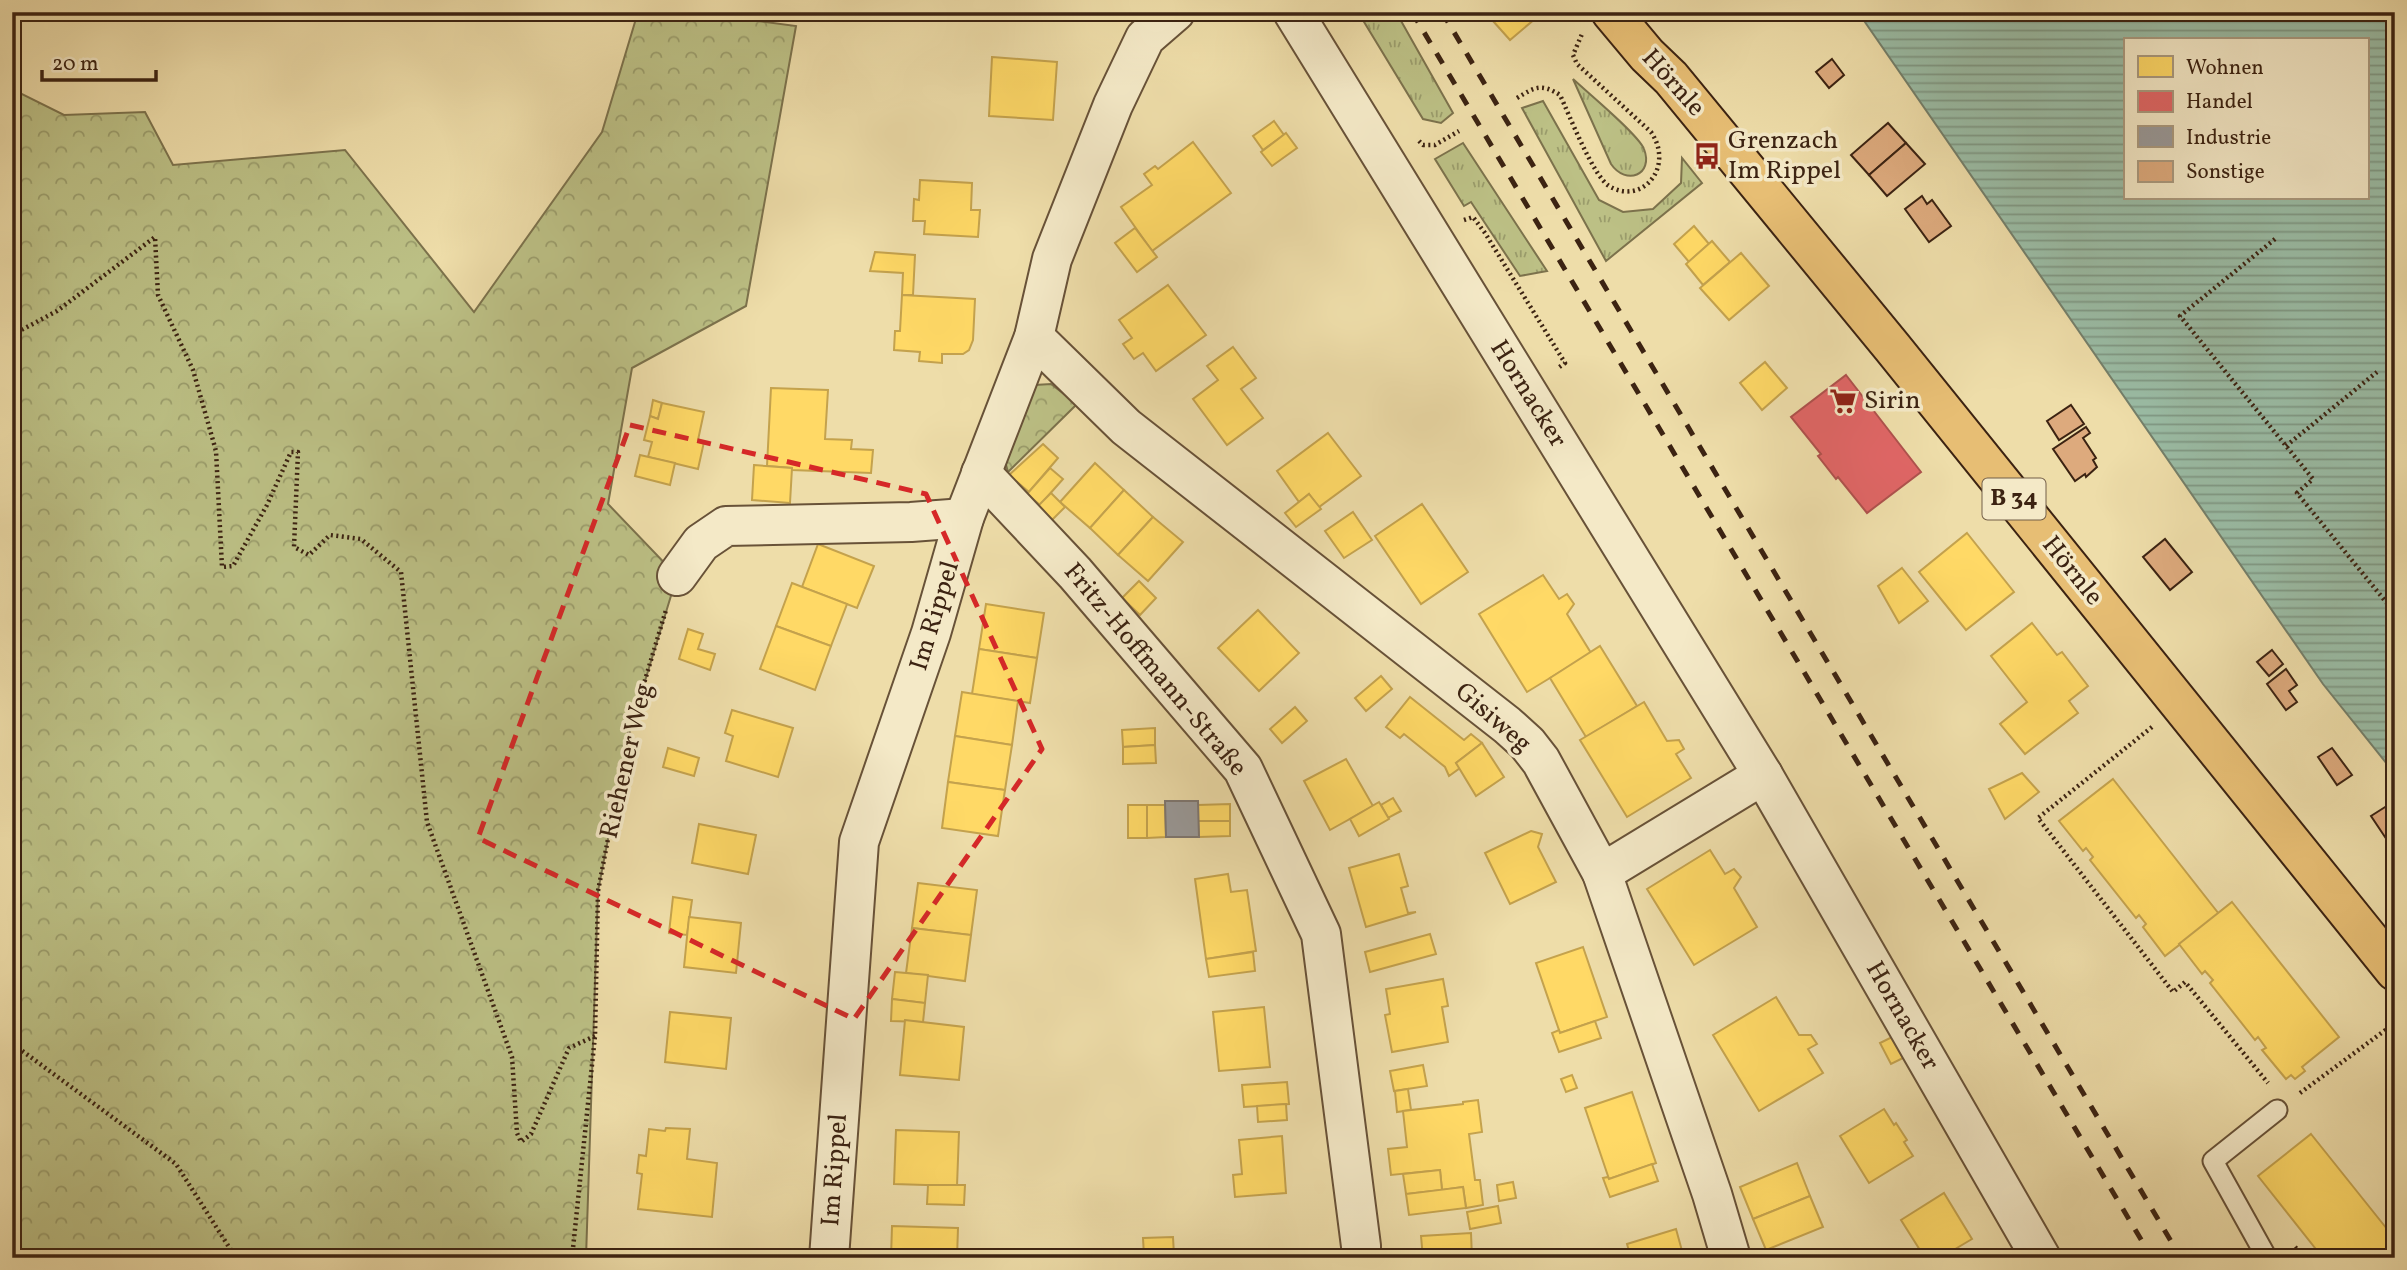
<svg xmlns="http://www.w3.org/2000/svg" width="2407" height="1270" viewBox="0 0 2407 1270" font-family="Vollkorn,serif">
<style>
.grass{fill:url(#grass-tufts);stroke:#7c724c;stroke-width:2}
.forest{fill:url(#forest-crowns);stroke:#7c724c;stroke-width:2}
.water{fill:url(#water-rules);stroke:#747f6a;stroke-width:2;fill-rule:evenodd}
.homes{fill:#ffd966;stroke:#c4a24d;stroke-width:2}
.shops{fill:#e06666;stroke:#af524d;stroke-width:2}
.industry{fill:#999;stroke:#7d7670;stroke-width:2}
.building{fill:#ddaa7d;stroke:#3c2312;stroke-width:2}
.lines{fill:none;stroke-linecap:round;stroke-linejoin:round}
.service-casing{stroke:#685238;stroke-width:23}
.minor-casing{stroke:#685238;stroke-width:42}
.primary-casing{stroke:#3c2312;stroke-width:42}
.path{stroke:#3c2312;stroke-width:4.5;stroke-dasharray:2 3.5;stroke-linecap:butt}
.service{stroke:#f4e9c7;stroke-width:19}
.minor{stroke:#f4e9c7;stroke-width:38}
.primary{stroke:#e7be74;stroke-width:38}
.rail{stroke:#3c2312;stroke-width:5;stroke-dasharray:12 12;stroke-linecap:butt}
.marked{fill:none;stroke:#d62828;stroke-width:5;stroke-dasharray:14 9;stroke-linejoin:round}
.labels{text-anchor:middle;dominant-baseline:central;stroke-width:7;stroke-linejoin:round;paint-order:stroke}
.shield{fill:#f4e9c7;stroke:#735e48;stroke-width:2}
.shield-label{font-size:24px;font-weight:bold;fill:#3c2312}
.street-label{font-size:26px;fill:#3c2312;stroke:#f4e9c7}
.poi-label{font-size:26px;fill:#3c2312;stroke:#f4e9c7;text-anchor:start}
</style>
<defs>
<pattern id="grass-tufts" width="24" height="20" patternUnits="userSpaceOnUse" patternTransform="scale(1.75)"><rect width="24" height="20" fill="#bcc085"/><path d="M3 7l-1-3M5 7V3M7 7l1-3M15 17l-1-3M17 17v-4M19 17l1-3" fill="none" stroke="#9a9c6b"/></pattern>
<pattern id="forest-crowns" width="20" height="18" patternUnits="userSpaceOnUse" patternTransform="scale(1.75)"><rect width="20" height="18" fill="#bcc085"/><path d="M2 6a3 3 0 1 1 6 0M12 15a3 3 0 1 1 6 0" fill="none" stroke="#9a9c6b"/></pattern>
<pattern id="water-rules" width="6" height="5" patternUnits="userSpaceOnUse" patternTransform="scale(1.75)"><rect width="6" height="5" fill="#9abca5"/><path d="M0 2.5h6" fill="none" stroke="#7f9885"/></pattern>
</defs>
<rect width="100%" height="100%" fill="#eedda9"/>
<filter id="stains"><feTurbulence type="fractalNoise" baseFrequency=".00286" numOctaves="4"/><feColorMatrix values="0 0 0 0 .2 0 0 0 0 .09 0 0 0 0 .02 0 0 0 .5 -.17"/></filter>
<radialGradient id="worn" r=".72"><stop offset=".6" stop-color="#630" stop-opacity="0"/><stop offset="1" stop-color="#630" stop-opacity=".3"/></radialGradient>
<g class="grass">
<path d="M1358 12H1396L1453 113 1441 123 1423 119Z"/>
<path d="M1573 79C1587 92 1639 135 1644 149 1654 175 1626 186 1611 164Z"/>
<path d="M1543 101 1599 200 1623 212 1653 209 1681 183 1682 158 1702 183 1606 261 1522 108Z"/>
<path d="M1463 143 1547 271 1520 276 1471 202 1464 206 1435 159Z"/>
</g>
<g class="forest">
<path d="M638 12H689L796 26 746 306 632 368 608 504 677 576 627 740 598 891 586 1258H12V89L64 115 145 112 173 165 345 150 474 312 602 132Z"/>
<path d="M1051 384 1077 404 1008 472 1003 454 1035 385Z"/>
</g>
<path class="water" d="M1858 12H2395V774L2323 684ZM2125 40H2367V198H2125Z"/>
<g class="homes">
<path d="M1504 12H1532L1536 18 1510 40 1493 21Z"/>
<path d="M992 57 1057 62 1053 120 989 116Z"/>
<path d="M1274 121 1284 135 1263 150 1253 136Z"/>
<path d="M1286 133 1297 148 1272 166 1261 152Z"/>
<path d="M1193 142 1231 193 1152 251 1121 207 1152 185 1144 174 1155 166 1158 169Z"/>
<path d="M920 180 972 183 971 210H980L978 237 924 234 925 221H913L914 199 919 200Z"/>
<path d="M1694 226 1709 244 1689 262 1674 244Z"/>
<path d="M1135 228 1157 257 1137 272 1115 243Z"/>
<path d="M1712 241 1730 262 1703 285 1686 264Z"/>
<path d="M875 252 915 255 913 295H902L903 273 870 271Z"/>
<path d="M1741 253 1769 286 1729 320 1700 288Z"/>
<path d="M1168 285 1206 335 1156 371 1143 353 1134 359 1123 344 1132 338 1119 320Z"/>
<path d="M902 295 975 299 973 340 969 350 963 354H942V363L919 361 920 352 894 350 895 331H900Z"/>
<path d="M1233 347 1256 378 1241 389 1263 418 1227 445 1193 399 1218 380 1207 366Z"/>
<path d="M1765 362 1787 388 1762 410 1740 383Z"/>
<path d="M771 388 828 390 825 439 852 440 851 449 873 450 871 473 792 470V468L767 466Z"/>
<path d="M653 400 662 403 658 419 650 416Z"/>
<path d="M662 403 704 412 698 440 704 442 698 469 648 457 652 442 644 440 650 416 658 419Z"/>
<path d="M1328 433 1361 476 1319 507 1309 494 1299 502 1277 471Z"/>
<path d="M1043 444 1058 458 1029 492 1009 475Z"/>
<path d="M640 455 675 463 670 485 635 476Z"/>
<path d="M1095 463 1124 490 1090 528 1060 502Z"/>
<path d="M754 465 792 468 790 503 752 500Z"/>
<path d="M1050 468 1063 479 1040 505 1027 494Z"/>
<path d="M1124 490 1153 517 1118 555 1090 528Z"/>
<path d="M1051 493 1065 507 1049 523 1036 508Z"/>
<path d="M1309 494 1321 509 1296 527 1285 513Z"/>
<path d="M1422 504 1468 572 1421 604 1375 536Z"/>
<path d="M1353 512 1372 540 1344 558 1325 531Z"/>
<path d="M1153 517 1183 542 1148 581 1118 555Z"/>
<path d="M1967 533 2014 592 1966 630 1919 572Z"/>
<path d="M818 544 874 566 857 608 802 587Z"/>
<path d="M1902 568 1928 601 1899 623 1878 586Z"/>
<path d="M1543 575 1559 599 1567 594 1574 604 1567 614 1591 653 1527 692 1479 614Z"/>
<path d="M1139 581 1156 598 1140 615 1122 598Z"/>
<path d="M792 583 847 604 831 646 776 626Z"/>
<path d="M986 604 1044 613 1037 658 979 649Z"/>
<path d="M1258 610 1299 653 1259 691 1218 648Z"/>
<path d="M2032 623 2057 655 2062 652 2088 686 2069 701 2078 713 2025 754 2000 724 2027 702 1991 656Z"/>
<path d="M776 626 831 646 815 690 760 669Z"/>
<path d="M688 629 703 634 698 649 715 654 710 670 679 659Z"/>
<path d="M1600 646 1637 706 1586 737 1550 678Z"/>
<path d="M979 649 1037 658 1030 703 972 694Z"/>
<path d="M1381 676 1392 689 1366 711 1355 698Z"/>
<path d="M962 692 1018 701 1012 745 955 736Z"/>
<path d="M1410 697 1464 740 1471 734 1482 743 1456 763 1460 768 1449 776 1445 767 1404 734 1400 738 1386 727Z"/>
<path d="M1644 702 1667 741 1679 740 1684 749 1676 754 1691 778 1627 817 1580 740Z"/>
<path d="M1295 707 1307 721 1282 743 1270 729Z"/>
<path d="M732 710 793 728 778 777 726 761 733 736 725 733Z"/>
<path d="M1155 728V745L1123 747 1122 730Z"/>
<path d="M955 736 1012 745 1005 790 948 782Z"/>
<path d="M1482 743 1504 777 1476 796 1456 763Z"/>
<path d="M1155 745 1156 763 1123 764V747Z"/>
<path d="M668 748 699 758 694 776 663 767Z"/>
<path d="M1346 759 1373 806 1330 830 1304 781Z"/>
<path d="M2022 773 2039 792 2005 819 1989 789Z"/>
<path d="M2113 779 2219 914 2165 956 2143 927 2146 924 2139 915 2136 918 2090 860 2093 857 2086 848 2083 851 2059 821Z"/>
<path d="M948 782 1005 790 998 836 942 828Z"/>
<path d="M1393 798 1401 811 1388 818 1381 805Z"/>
<path d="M1379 802 1389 819 1359 836 1350 819Z"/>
<path d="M1230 804V821H1198V805Z"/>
<rect x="1128" y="805" width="19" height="33"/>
<path d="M1147 805H1165L1166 837 1147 838Z"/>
<path d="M1198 821H1230V836L1199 837Z"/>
<path d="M699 824 756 835 748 874 692 863Z"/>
<path d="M1531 831 1542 834 1538 847 1556 882 1510 904 1485 853Z"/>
<path d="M1710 850 1725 874 1734 869 1741 877 1734 888 1757 927 1694 965 1647 889Z"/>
<path d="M1399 854 1408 886 1401 888 1408 913 1416 912 1366 927 1349 868Z"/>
<path d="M1228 874 1231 892 1247 890 1256 951 1206 959 1195 879Z"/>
<path d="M918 883 977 890 971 935 912 928Z"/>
<path d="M673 897 692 900 687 935 669 933Z"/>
<path d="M2232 902 2339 1037 2302 1067 2305 1071 2295 1079 2291 1075 2286 1079 2262 1050 2266 1048 2258 1037 2255 1040 2210 983 2213 980 2205 971 2202 974 2179 944Z"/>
<path d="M689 917 741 923 736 973 684 967Z"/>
<path d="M912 928 971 935 965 981 906 973Z"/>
<path d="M1430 934 1436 954 1370 972 1365 952Z"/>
<path d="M1583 947 1607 1017 1560 1033 1536 963Z"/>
<path d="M1253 952 1255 971 1209 977 1206 959Z"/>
<path d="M895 972 928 975 925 1003 892 999Z"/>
<path d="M1443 979 1448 1006 1442 1007 1448 1042 1392 1052 1385 1015 1390 1014 1386 989Z"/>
<path d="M1776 997 1799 1035H1811L1817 1044 1808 1049 1823 1073 1759 1111 1713 1035Z"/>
<path d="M892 999 925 1003 923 1022 891 1021Z"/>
<path d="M1264 1007 1270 1067 1219 1071 1213 1012Z"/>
<path d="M670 1012 731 1018 726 1069 665 1062Z"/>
<path d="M905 1020 964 1027 959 1080 900 1075Z"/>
<path d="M1595 1021 1601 1038 1559 1052 1552 1033 1559 1030 1560 1033Z"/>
<path d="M1892 1037 1903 1058 1891 1064 1880 1043Z"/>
<path d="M1423 1065 1427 1086 1394 1091 1390 1071Z"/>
<path d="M1572 1075 1577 1088 1566 1092 1561 1079Z"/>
<path d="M1287 1082 1289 1104 1244 1107 1242 1085Z"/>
<path d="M1408 1089 1411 1110 1397 1112 1395 1091Z"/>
<path d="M1632 1092 1656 1163 1609 1179 1585 1108Z"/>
<path d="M1478 1100 1482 1132 1469 1134 1475 1180H1480L1483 1205 1466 1208 1463 1187 1442 1190 1440 1170 1391 1175 1388 1149 1407 1147 1403 1111 1463 1104V1102Z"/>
<path d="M1286 1104 1287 1120 1258 1122 1257 1106Z"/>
<path d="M1884 1109 1894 1125 1896 1123 1907 1140 1904 1142 1913 1156 1869 1183 1840 1136Z"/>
<path d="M666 1128 690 1129 687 1159 717 1163 712 1217 638 1209 642 1174 637 1173 639 1155 646 1156 649 1129 665 1131Z"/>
<path d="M896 1130 959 1132 957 1186 894 1184Z"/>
<path d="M2311 1134 2395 1239V1258H2323L2258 1176Z"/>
<path d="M1282 1136 1286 1193 1235 1197 1233 1175 1242 1174 1239 1140Z"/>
<path d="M1797 1163 1810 1196 1753 1219 1740 1187Z"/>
<path d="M1652 1164 1658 1181 1610 1197 1603 1178 1608 1177 1609 1179Z"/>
<path d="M1440 1170 1442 1190 1406 1194 1403 1174Z"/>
<path d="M1513 1182 1516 1198 1499 1201 1497 1185Z"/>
<path d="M928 1185H965L964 1205 927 1204Z"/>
<path d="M1463 1187 1466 1208 1409 1215 1406 1194Z"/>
<path d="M1944 1193 1972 1239 1940 1258H1925L1901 1220Z"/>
<path d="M1810 1196 1823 1227 1766 1250 1753 1219Z"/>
<path d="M1498 1206 1501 1223 1470 1229 1467 1212Z"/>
<path d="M892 1226 958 1228 957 1258H891Z"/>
<path d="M1676 1229 1684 1258H1631L1627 1244Z"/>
<path d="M1471 1233 1472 1258H1423L1421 1236Z"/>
<path d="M1173 1237 1174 1255 1144 1256 1143 1238Z"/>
<path d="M1297 1251V1258H1248V1252Z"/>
</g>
<path class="shops" d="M1846 375 1921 472 1867 513 1838 477 1836 479 1818 456 1821 454 1791 417Z"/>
<path class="industry" d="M1165 801H1198L1199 837H1166Z"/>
<g class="building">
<path d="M1832 59 1844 75 1829 88 1816 72Z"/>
<path d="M1888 123 1906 143 1869 175 1851 155Z"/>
<path d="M1906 143 1925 164 1887 196 1869 175Z"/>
<path d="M1922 196 1927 204 1932 200 1951 226 1929 242 1905 209Z"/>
<path d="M2071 405 2084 424 2059 440 2047 421Z"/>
<path d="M2086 427 2090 433 2083 438 2096 458 2093 460 2097 467 2086 477 2085 474 2075 481 2053 449Z"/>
<path d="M2165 539 2192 572 2170 590 2143 557Z"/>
<path d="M2272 650 2283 664 2269 676 2257 662Z"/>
<path d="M2286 669 2297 685 2289 691 2297 702 2286 710 2267 684Z"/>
<path d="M2332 748 2352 775 2337 785 2318 757Z"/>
<path d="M2393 802 2395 805V835L2387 840 2371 816Z"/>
</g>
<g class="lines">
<defs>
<path id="service" d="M2267 1258 2213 1161 2277 1110"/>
<g id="minor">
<path d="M1293 12 1763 775 2041 1258"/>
<path d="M1034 337 1126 427 1507 725 1527 743 1541 761 1602 873 1712 1194 1731 1258"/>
<path d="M981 473 1075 573 1243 769 1321 934 1361 1246V1258"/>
<path d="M677 576 701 543 726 526 911 522 964 518"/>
<path d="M1602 873 1763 775"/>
<path d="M829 1258 859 842 931 633 964 518 1034 337 1052 259 1113 105 1145 38 1175 12"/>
</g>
<path id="primary" d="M1611 12 1647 55 1671 78 1892 347 2395 971"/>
</defs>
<use href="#service" class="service-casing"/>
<use href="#minor" class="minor-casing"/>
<use href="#primary" class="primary-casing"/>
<g class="path">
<path d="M1517 98C1535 87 1541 83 1560 95 1569 114 1593 176 1609 186 1642 206 1675 167 1651 132L1577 64 1573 55 1582 34"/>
<path d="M1419 141 1423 145H1435L1459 131"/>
<path d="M1464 220 1473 217 1485 233 1565 363 1558 368"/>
<path d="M2275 239 2180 316 2313 479 2297 493 2395 613"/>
<path d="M12 335 57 311 155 237 158 295 193 370 216 451 222 567 233 566 267 505 291 452H298L294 547 309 555 330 535 361 539 401 572 427 822 512 1057 517 1133 521 1142 531 1134 569 1048 595 1036"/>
<path d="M2286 446 2377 372"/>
<path d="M2389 606 2395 601"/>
<path d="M2152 727 2038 818 2173 992 2185 982 2268 1083"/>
<path d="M12 1047 21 1050 176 1164 236 1258"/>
<path d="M2300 1093 2395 1023"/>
<path d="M2295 1247 2304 1258"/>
<path d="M572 1258 595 1036 598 891 627 740 666 610"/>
</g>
<use href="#service" class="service"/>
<use href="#minor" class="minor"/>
<use href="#primary" class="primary"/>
<g class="rail">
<path d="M1412 12 2152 1258"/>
<path d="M1442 12 2181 1258"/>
</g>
</g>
<path class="marked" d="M630 425 926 494 1042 749 854 1019 478 838Z"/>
<defs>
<symbol id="bus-bare" viewBox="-9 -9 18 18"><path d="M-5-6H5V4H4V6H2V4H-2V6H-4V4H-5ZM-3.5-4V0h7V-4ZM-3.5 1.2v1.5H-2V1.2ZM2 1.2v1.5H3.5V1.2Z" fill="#8f2418" stroke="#f4e9c7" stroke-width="2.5" paint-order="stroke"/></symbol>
<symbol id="supermarket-bare" viewBox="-9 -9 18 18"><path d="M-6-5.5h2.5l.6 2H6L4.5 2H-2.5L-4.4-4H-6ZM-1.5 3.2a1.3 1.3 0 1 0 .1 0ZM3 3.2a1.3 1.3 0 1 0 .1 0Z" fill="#8f2418" stroke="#f4e9c7" stroke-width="2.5" paint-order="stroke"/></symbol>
</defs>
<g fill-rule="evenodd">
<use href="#bus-bare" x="1688" y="137" width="38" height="38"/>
<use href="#supermarket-bare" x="1824" y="382" width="38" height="38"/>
</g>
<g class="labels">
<rect class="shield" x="1982.5" y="478.5" width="63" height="41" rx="5"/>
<g class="shield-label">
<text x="2014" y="499">B 34</text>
</g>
<g class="street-label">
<text transform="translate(1673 83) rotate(48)">Hörnle</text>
<text transform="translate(1528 394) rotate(58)">Hornacker</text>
<text transform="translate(2072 571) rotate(51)">Hörnle</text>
<text transform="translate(935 616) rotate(-73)">Im Rippel</text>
<text transform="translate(1155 670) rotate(50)">Fritz-Hoffmann-Straße</text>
<text transform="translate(1493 718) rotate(41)">Gisiweg</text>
<text transform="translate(627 761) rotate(-77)">Riehener Weg</text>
<text transform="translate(1902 1016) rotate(60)">Hornacker</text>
<text transform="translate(835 1170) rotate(-86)">Im Rippel</text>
</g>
<g class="poi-label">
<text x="1728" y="141">Grenzach<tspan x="1728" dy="30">Im Rippel</tspan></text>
<text x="1864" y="401">Sirin</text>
</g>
</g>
<rect width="2407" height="1270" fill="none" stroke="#eedda9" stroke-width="42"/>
<rect x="14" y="14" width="2379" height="1242" fill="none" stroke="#3c2312" stroke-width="3.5"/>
<rect x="21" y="21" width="2365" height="1228" fill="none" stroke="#3c2312" stroke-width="2"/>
<rect x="2124" y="38" width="245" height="161" fill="#f4e9c7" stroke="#aa9a7f" stroke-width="2"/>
<rect x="2138" y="56" width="35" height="21" fill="#ffd966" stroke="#aa9a7f" stroke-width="2"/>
<text x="2186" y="74" font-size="21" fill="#3c2312">Wohnen</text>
<rect x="2138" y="91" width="35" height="21" fill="#e06666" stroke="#aa9a7f" stroke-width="2"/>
<text x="2186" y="108" font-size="21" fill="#3c2312">Handel</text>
<rect x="2138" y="126" width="35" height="21" fill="#999999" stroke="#aa9a7f" stroke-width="2"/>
<text x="2186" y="144" font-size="21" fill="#3c2312">Industrie</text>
<rect x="2138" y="161" width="35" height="21" fill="#ddaa7d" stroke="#aa9a7f" stroke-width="2"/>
<text x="2186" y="178" font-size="21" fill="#3c2312">Sonstige</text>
<path d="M42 70v10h114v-10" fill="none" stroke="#3c2312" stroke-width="3.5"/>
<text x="52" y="70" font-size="21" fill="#3c2312" stroke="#f4e9c7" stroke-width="5" paint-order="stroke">20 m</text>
<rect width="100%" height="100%" filter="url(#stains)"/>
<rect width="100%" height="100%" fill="url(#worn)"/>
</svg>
